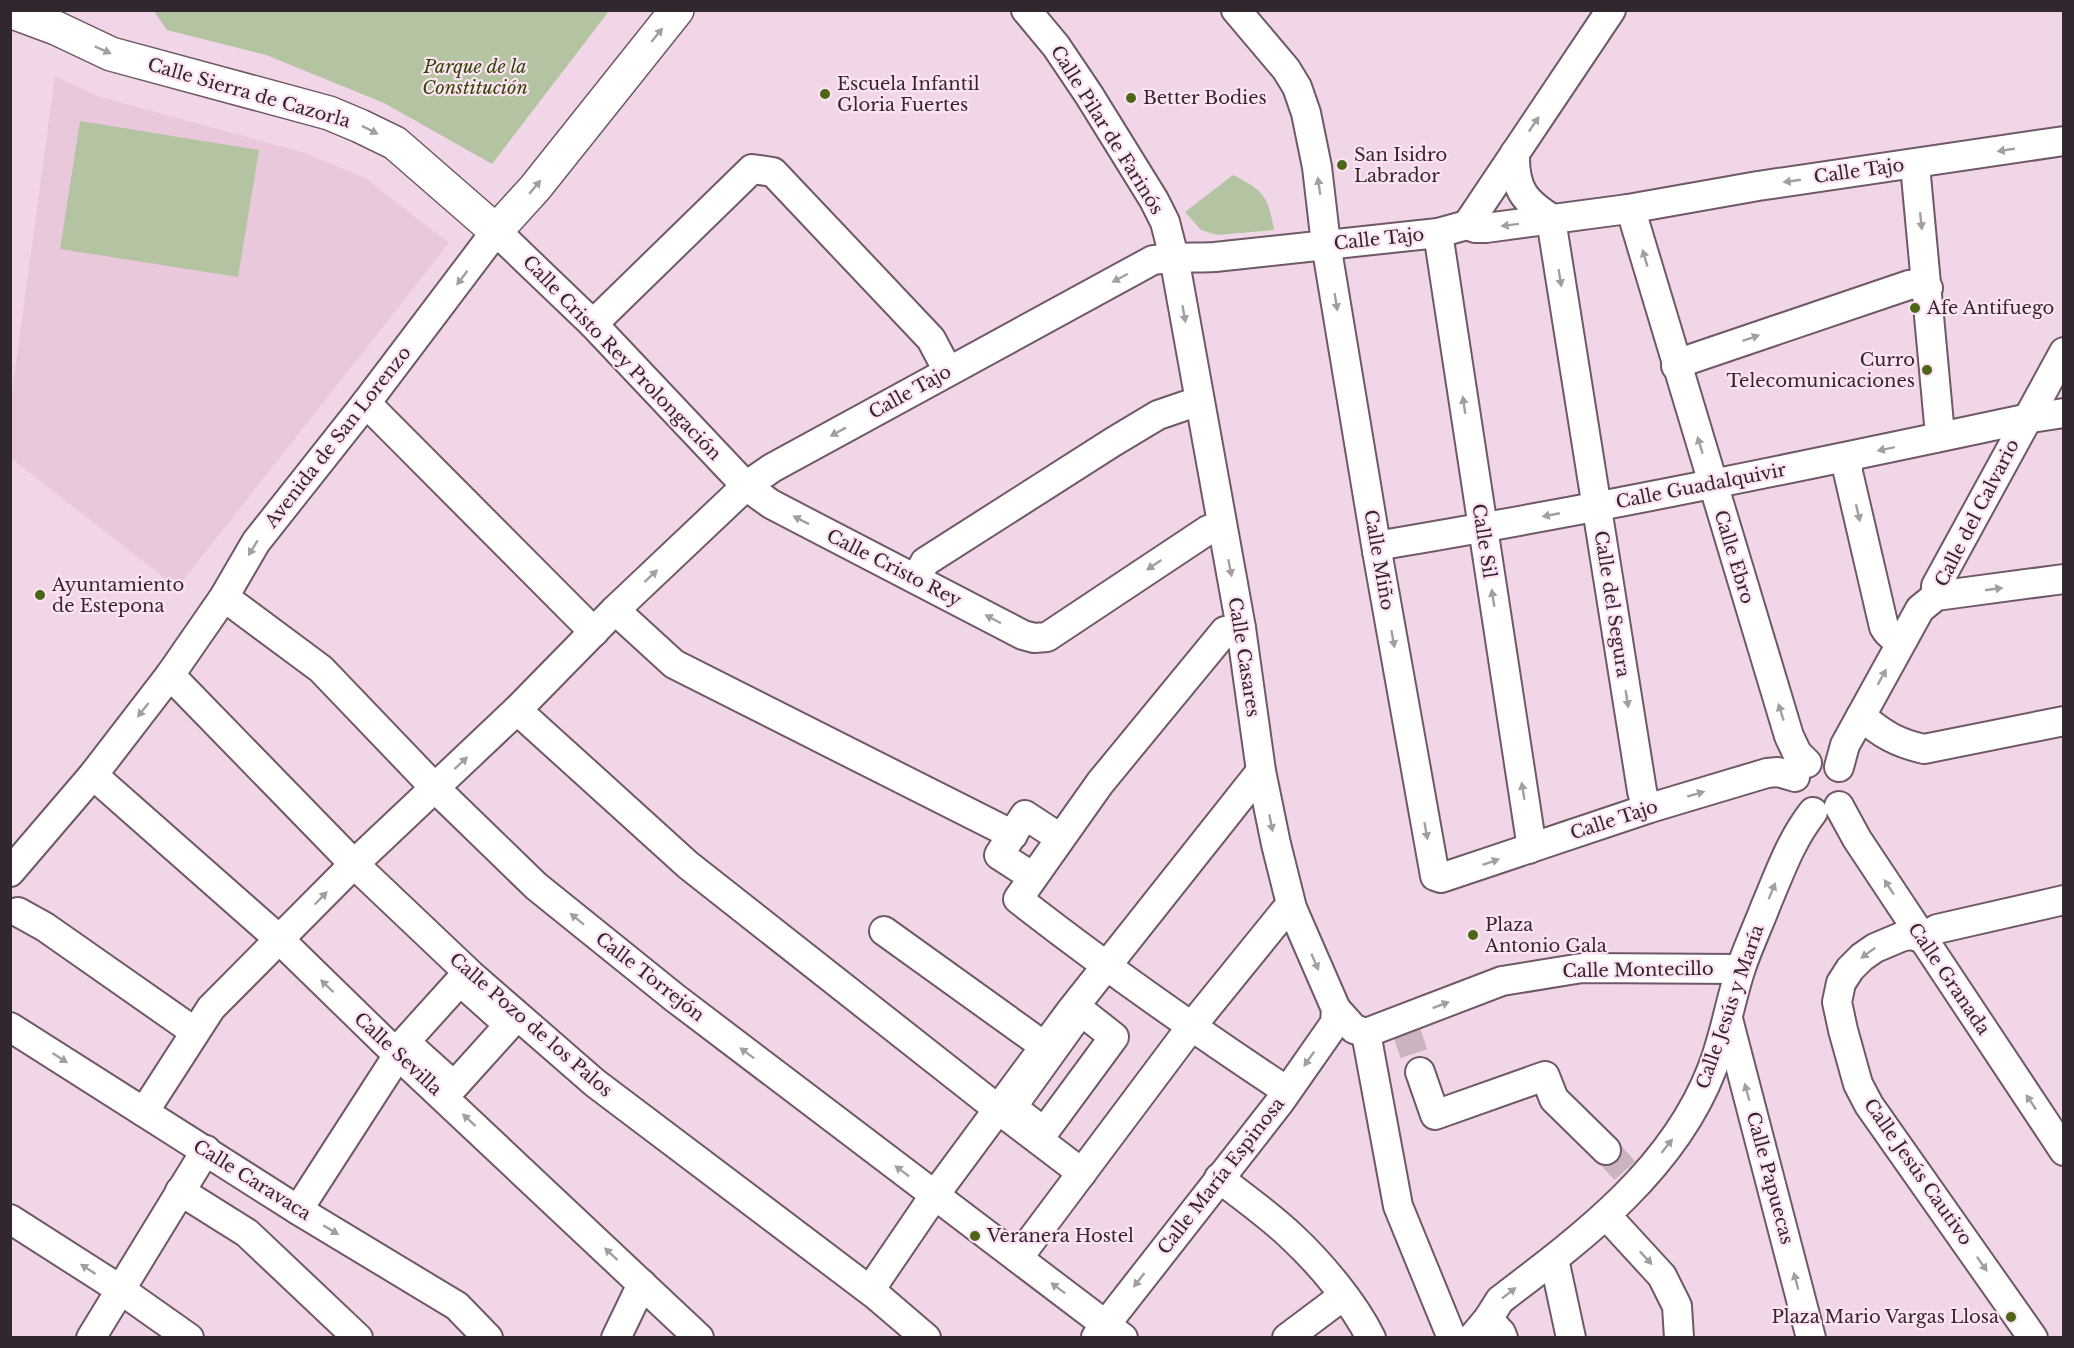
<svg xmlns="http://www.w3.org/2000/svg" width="2074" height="1348" viewBox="0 0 2074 1348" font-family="'Libre Baskerville',serif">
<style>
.built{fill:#e9c8dc}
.green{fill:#b4c3a1}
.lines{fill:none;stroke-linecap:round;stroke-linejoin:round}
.street-tunnel{stroke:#cbb3c2;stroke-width:28;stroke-dasharray:28 14;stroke-linecap:butt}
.street-casing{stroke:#6f5867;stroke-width:32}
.secondary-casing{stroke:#6f5867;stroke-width:36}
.street{stroke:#fff;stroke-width:28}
.secondary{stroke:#fff;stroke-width:33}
.oneway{fill:#a29ea1}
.poi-dot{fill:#4d6718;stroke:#fee3f4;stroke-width:2}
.labels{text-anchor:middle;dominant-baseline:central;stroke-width:4.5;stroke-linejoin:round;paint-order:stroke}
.park-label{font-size:18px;font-style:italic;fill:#314500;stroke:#fee3f4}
.poi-label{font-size:18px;fill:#31272e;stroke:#fee3f4;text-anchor:start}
.street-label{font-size:18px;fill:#31272e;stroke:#fee3f4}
</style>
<rect width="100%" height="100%" fill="#f1d6e7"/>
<path class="built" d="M55 76 100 97 305 153 365 178 449 243 177 588 11 458V399Z"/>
<g class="green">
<path d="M154 11H609L492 164 384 103 266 55 167 30Z"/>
<path d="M80 121 259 150 238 277 60 249Z"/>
<path d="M1233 175C1264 191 1268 196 1274 230L1217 235 1201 230 1185 212Z"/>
</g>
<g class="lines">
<g class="street-tunnel">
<path d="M1405 1027 1420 1072"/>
<path d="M1606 1150 1627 1173"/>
</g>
<defs>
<g id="street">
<path d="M1026 10 1056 46 1089 95 1154 200 1165 222 1174 257 1241 628 1261 771 1276 844 1292 908 1336 1009 1354 1029 1366 1033"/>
<path d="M1236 10 1286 69 1297 87 1306 113 1317 167 1326 244 1377 551 1435 876 1441 878 1650 808 1767 773 1778 772 1795 777"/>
<path d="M1515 153C1514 190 1525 202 1554 220"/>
<path d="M1918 163 1916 176 1939 424 1940 430 1935 438"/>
<path d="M1628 209 1633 217 1789 736 1797 753 1807 763"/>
<path d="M1554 220 1553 232 1642 791 1644 799 1650 808"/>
<path d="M1467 225 1611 10"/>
<path d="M1438 233 1531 842 1529 849"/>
<path d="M593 324 752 169 773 172 931 339 948 371"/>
<path d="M1676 366 1685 361 1909 285 1920 284 1928 288"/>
<path d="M366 403 594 632"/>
<path d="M1851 456 1848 462V472L1884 627C1889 636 1894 638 1904 638"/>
<path d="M1377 551 1388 544C1602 508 1814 464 2025 419L2064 413"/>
<path d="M916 579 925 562 1113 442 1158 415 1199 401"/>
<path d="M1936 596V586L2064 352"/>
<path d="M224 597 321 669 435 788 536 886 675 998 1123 1338"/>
<path d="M615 610 674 664 1013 835"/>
<path d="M1241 628 1225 631 1100 783 1018 899C1105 967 1195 1030 1287 1091"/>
<path d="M170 675 354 864 471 975 595 1083 877 1296 926 1338"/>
<path d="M517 710 688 865 999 1110 1082 1173"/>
<path d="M1861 716C1882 734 1897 743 1924 749L2064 721"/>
<path d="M1839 767 1845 745 1920 609 1936 596 2064 579"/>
<path d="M93 775 280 940 398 1055 699 1338"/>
<path d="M1839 806 1857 839 2064 1151"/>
<path d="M10 872 93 775 170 675 224 597 256 542 366 403 496 231 593 324 746 486 771 504 1023 635 1034 638 1047 637 1208 530 1222 525"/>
<path d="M1033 877 999 855 1025 815 1060 838"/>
<path d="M18 912 45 927 195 1032"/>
<path d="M884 931 1044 1046"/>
<path d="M460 981 509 1025 454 1086 405 1042Z"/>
<path d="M1081 1011 1114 1037 1044 1132 1012 1107Z"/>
<path d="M1728 1019 1811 1338"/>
<path d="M10 1027 298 1210 457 1306 488 1338"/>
<path d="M1366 1033 1502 981 1582 968 1740 969"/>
<path d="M1366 1033 1398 1206 1452 1338"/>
<path d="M1420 1072 1435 1115 1545 1076 1554 1099 1606 1150"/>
<path d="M144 1112 211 1008 354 864 517 710 615 610 746 486 772 468 1153 260C1174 257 1194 258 1215 257L1438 233 1467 225 1475 228H1486L1628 209 1758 186 2064 141"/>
<path d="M1219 1178C1243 1197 1269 1215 1291 1236 1320 1263 1353 1302 1371 1338"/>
<path d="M180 1191 247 1233 358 1338"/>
<path d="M298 1210 398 1055 410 1042"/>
<path d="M1606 1215 1662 1276 1677 1306 1679 1338"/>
<path d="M10 1219 121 1290 189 1338"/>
<path d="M1018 1258 1191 1027 1285 911 1292 908"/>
<path d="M1554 1259 1571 1338"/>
<path d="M870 1290 934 1196 1070 1012 1261 771"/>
<path d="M1488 1319 1501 1333 1503 1338"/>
<path d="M1096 1337 1279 1103 1335 1023 1336 1009"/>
<path d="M91 1338 206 1150"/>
<path d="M616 1338 642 1284"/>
<path d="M1287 1338 1343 1296"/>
<path d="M1472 1338 1488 1319 1500 1300C1583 1237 1673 1170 1712 1069 1725 1036 1730 1001 1741 968 1748 947 1758 926 1766 905 1780 872 1791 840 1813 812"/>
<path d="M2033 1338 1869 1105 1858 1084 1843 1030 1837 1002 1841 983 1850 969 1862 957 1875 948 1901 937 1910 935 1922 938 1937 929 2064 900"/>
</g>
<path id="secondary" d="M10 11 56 28 111 54 329 113 360 126 395 143 496 231 535 188 677 10"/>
</defs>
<use href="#street" class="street-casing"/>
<use href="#secondary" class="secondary-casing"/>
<use href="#street" class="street"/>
<use href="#secondary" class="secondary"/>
</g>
<defs><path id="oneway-solid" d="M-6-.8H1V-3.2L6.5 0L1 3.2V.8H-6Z" transform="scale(1.5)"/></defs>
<g class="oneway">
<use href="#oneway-solid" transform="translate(657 35) rotate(-51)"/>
<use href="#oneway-solid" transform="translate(103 50) rotate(24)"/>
<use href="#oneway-solid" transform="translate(1534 124) rotate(-56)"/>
<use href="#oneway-solid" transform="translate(370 130) rotate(27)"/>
<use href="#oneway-solid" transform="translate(2006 150) rotate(171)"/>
<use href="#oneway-solid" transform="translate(1792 181) rotate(172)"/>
<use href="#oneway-solid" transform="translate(1319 186) rotate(-98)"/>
<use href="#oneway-solid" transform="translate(535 187) rotate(-50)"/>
<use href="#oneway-solid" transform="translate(1921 221) rotate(84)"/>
<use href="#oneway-solid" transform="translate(1510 225) rotate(173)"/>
<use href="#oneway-solid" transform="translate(1645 258) rotate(-106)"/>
<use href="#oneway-solid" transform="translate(462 278) rotate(127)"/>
<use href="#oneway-solid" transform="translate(1120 278) rotate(152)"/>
<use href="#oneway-solid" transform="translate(1560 278) rotate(81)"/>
<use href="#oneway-solid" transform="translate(1336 302) rotate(81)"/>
<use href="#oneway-solid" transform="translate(1184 314) rotate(80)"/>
<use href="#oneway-solid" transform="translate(1751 338) rotate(-19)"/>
<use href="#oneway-solid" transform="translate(1464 405) rotate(-98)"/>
<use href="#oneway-solid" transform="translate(838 432) rotate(151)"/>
<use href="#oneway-solid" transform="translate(1700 445) rotate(-107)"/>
<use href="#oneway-solid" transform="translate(1886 449) rotate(168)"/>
<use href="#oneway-solid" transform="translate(1858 513) rotate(77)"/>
<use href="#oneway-solid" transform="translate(1551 515) rotate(169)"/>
<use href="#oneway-solid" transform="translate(801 520) rotate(-153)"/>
<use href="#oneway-solid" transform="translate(253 548) rotate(121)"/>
<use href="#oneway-solid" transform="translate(1154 565) rotate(146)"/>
<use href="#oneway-solid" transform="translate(1230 568) rotate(79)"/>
<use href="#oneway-solid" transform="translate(651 576) rotate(-43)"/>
<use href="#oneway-solid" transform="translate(1994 589) rotate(-8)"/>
<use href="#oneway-solid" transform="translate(1493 598) rotate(-99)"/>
<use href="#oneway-solid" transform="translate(993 619) rotate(-152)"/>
<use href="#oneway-solid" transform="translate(1393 639) rotate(80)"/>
<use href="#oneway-solid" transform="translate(1882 677) rotate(-61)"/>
<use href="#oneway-solid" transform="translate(1627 699) rotate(81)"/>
<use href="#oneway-solid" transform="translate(143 710) rotate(128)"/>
<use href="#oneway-solid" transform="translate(1781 712) rotate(-107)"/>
<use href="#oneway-solid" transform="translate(461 763) rotate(-43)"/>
<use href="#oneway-solid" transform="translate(1523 791) rotate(-99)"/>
<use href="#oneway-solid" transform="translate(1696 794) rotate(-16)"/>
<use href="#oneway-solid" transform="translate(1271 823) rotate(79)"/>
<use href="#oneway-solid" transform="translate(1426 831) rotate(80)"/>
<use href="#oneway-solid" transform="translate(1491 862) rotate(-19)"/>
<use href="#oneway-solid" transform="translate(1889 887) rotate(-123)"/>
<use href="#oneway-solid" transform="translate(1772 891) rotate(-68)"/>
<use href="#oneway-solid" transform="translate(321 898) rotate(-46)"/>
<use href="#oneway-solid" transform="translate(577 919) rotate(-141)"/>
<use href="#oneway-solid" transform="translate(1868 953) rotate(144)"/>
<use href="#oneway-solid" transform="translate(1315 962) rotate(66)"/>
<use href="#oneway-solid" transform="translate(327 986) rotate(-136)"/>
<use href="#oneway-solid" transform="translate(1441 1005) rotate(-21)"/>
<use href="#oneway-solid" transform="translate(747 1053) rotate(-143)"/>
<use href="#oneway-solid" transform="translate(60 1058) rotate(33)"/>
<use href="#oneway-solid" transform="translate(1309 1059) rotate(125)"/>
<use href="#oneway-solid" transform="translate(1747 1092) rotate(-105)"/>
<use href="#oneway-solid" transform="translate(2031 1102) rotate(-124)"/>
<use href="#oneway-solid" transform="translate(469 1120) rotate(-137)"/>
<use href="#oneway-solid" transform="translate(1667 1146) rotate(-52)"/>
<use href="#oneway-solid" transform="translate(902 1171) rotate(-143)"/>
<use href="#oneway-solid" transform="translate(331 1230) rotate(31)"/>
<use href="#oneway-solid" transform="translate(611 1254) rotate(-137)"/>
<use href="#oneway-solid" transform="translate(1646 1258) rotate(47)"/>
<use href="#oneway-solid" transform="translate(1982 1264) rotate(55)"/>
<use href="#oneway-solid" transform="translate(88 1269) rotate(-147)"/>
<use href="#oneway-solid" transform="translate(1139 1280) rotate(128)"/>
<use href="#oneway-solid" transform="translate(1796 1281) rotate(-105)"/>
<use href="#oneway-solid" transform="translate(1058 1288) rotate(-143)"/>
<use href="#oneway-solid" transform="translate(1509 1293) rotate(-38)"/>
</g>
<g class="poi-dot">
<circle cx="825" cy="94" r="6"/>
<circle cx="1131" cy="98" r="6"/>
<circle cx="1342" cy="165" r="6"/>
<circle cx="1915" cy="308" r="6"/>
<circle cx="1927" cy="370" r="6"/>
<circle cx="40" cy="595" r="6"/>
<circle cx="1473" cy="935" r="6"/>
<circle cx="975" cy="1236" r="6"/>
<circle cx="2011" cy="1317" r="6"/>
</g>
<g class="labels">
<g class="park-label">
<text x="475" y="67">Parque de la<tspan x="475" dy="21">Constitución</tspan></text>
</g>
<g class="poi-label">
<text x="837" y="84">Escuela Infantil<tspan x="837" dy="21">Gloria Fuertes</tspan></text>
<text x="1143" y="98">Better Bodies</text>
<text x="1354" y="155">San Isidro<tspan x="1354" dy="21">Labrador</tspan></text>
<text x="1927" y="308">Afe Antifuego</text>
<text x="1915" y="360" text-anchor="end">Curro<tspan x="1915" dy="21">Telecomunicaciones</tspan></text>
<text x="52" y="585">Ayuntamiento<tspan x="52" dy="21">de Estepona</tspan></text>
<text x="1485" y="925">Plaza<tspan x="1485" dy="21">Antonio Gala</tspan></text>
<text x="987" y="1236">Veranera Hostel</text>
<text x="1999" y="1317" text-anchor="end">Plaza Mario Vargas Llosa</text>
</g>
<g class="street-label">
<text transform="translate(249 93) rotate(16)">Calle Sierra de Cazorla</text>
<text transform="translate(1107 130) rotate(58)">Calle Pilar de Farinós</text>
<text transform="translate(1859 171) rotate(-8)">Calle Tajo</text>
<text transform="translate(1379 239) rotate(-6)">Calle Tajo</text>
<text transform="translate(622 358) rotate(46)">Calle Cristo Rey Prolongación</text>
<text transform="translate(910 392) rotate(-29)">Calle Tajo</text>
<text transform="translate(338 437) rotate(-52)">Avenida de San Lorenzo</text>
<text transform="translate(1701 486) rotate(-11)">Calle Guadalquivir</text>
<text transform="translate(1977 513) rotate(-63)">Calle del Calvario</text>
<text transform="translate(1484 541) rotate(81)">Calle Sil</text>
<text transform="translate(1734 557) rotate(73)">Calle Ebro</text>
<text transform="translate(1379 560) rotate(80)">Calle Miño</text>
<text transform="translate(894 568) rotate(27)">Calle Cristo Rey</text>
<text transform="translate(1612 604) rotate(81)">Calle del Segura</text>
<text transform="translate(1244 657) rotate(81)">Calle Casares</text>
<text transform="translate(1614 820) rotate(-18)">Calle Tajo</text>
<text transform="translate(1638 970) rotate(-1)">Calle Montecillo</text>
<text transform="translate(650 977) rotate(38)">Calle Torrejón</text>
<text transform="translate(1949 979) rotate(56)">Calle Granada</text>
<text transform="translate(1730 1007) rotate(-71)">Calle Jesús y María</text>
<text transform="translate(531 1025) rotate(41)">Calle Pozo de los Palos</text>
<text transform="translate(398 1054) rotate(43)">Calle Sevilla</text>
<text transform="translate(1918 1172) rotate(55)">Calle Jesús Cautivo</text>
<text transform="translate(1221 1176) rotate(-52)">Calle María Espinosa</text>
<text transform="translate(1770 1178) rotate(75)">Calle Papuecas</text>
<text transform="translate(252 1180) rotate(32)">Calle Caravaca</text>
</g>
</g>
<rect width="2074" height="1348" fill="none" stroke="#31272e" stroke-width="24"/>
</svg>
